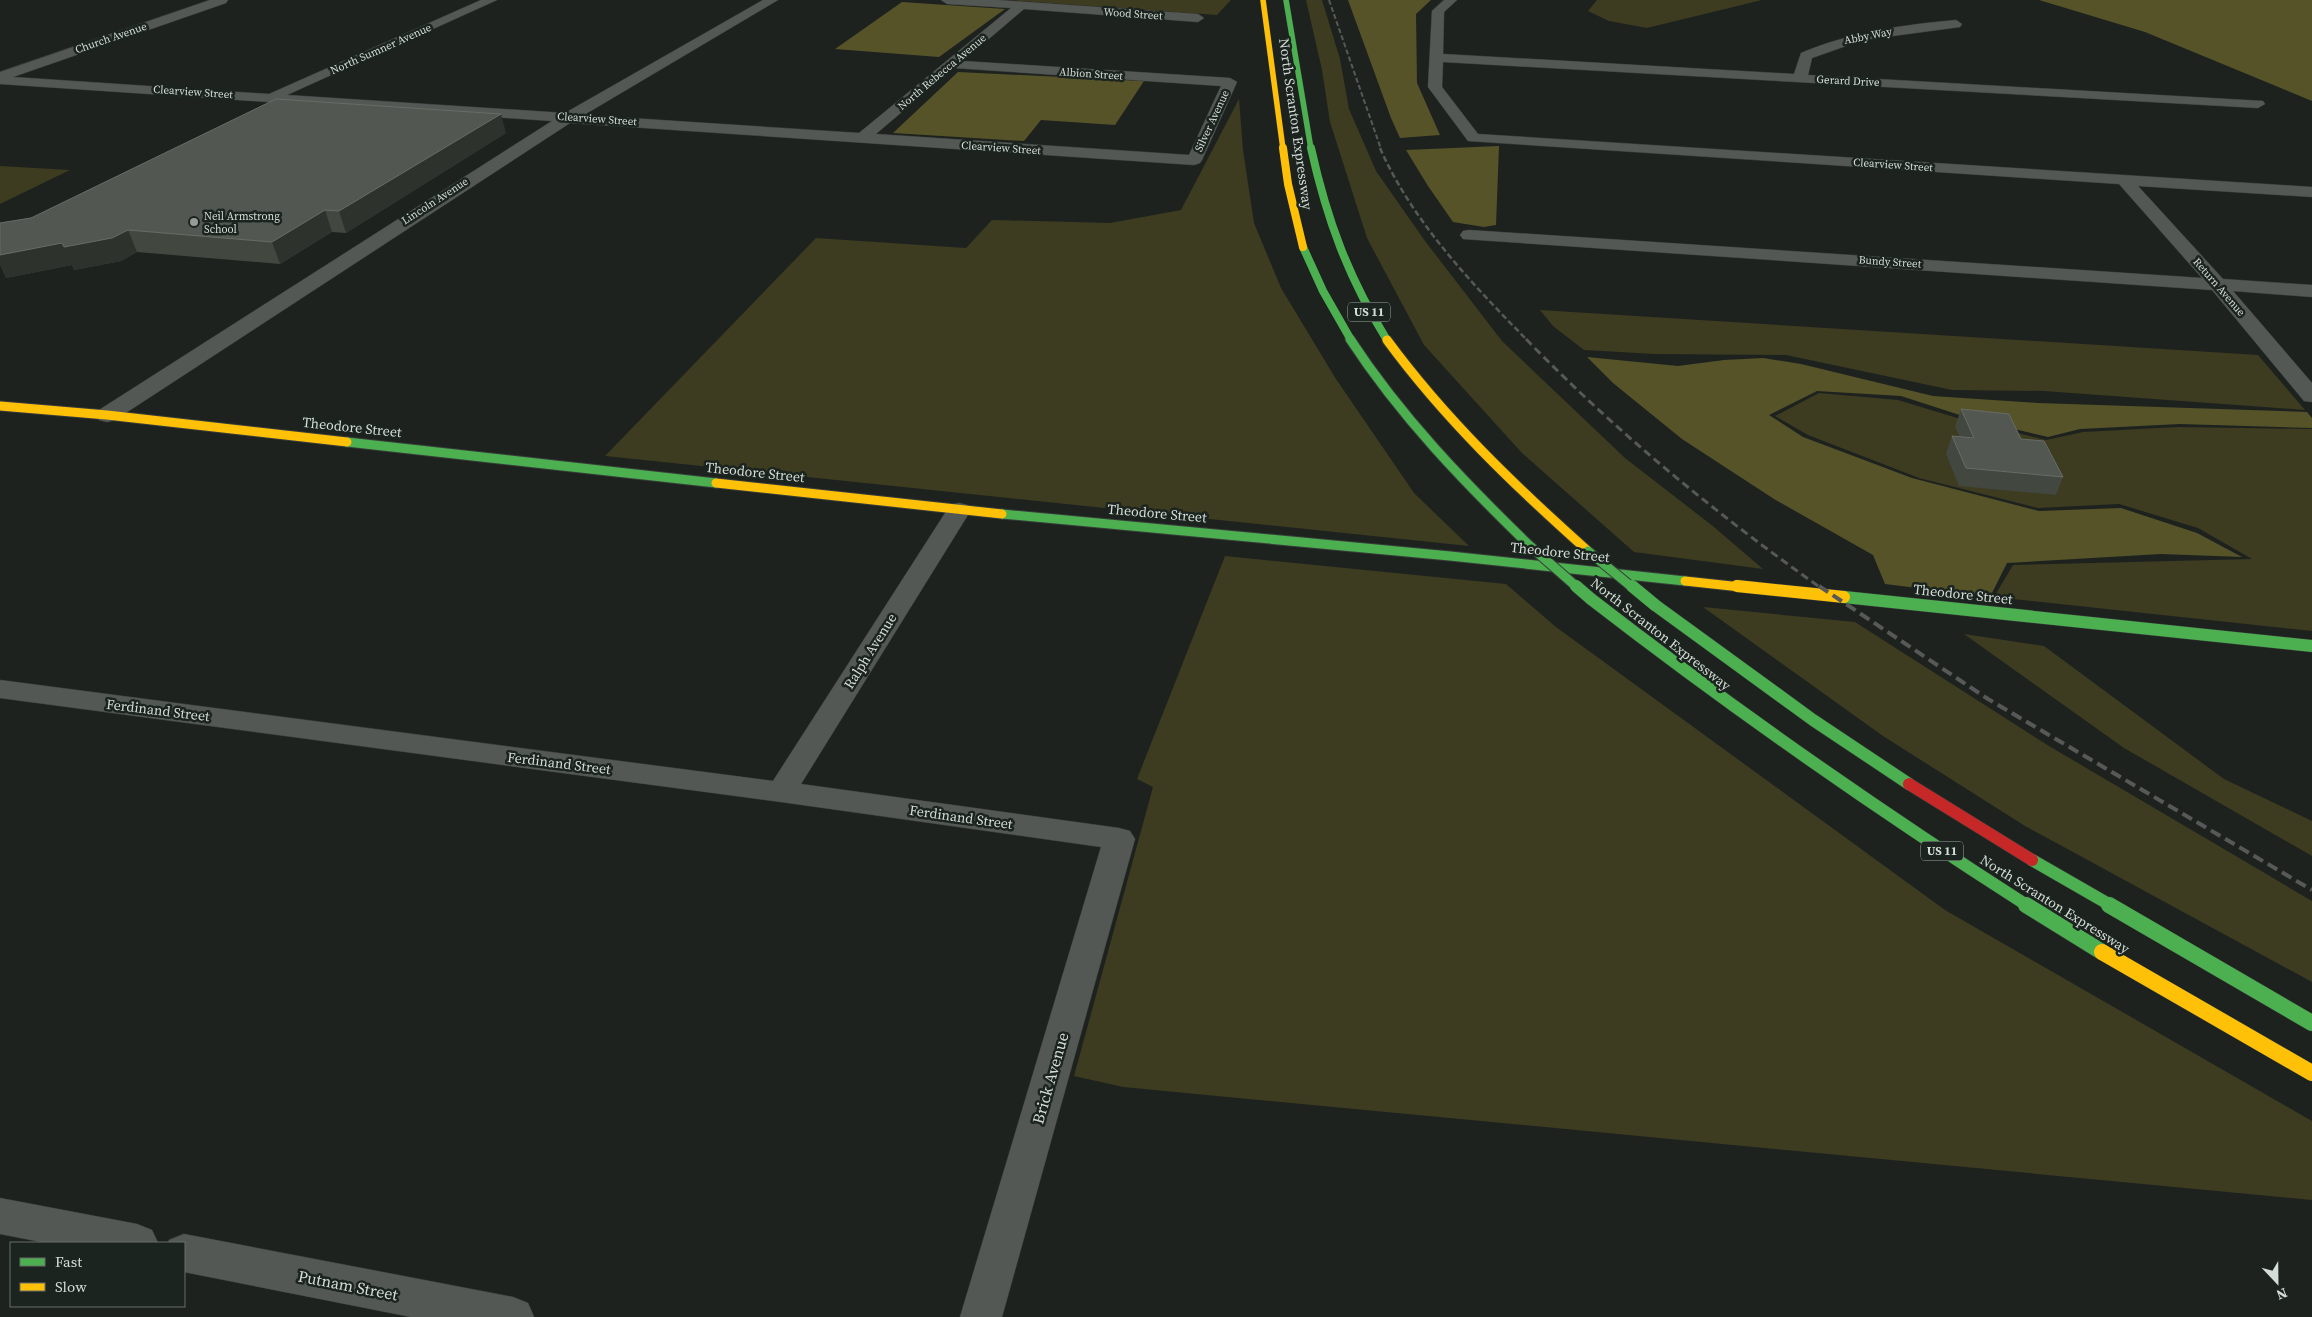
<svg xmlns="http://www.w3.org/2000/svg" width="2312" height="1317" viewBox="0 0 2312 1317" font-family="'Source Serif 4',serif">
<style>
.green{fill:#3d3b20}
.forest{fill:#565329}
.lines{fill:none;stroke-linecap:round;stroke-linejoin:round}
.street-casing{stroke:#383d3a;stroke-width:1}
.fast-far4-casing{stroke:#383d3a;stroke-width:6}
.fast-far3-casing{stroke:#383d3a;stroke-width:8}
.fast-far2-casing{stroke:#383d3a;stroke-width:11}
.fast-far1-casing{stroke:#383d3a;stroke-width:13}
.fast-casing{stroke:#383d3a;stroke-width:17}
.slow-far4-casing{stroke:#383d3a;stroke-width:6}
.slow-far3-casing{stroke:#383d3a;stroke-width:8}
.slow-far2-casing{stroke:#383d3a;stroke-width:11}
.slow-far1-casing{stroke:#383d3a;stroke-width:13}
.slow-casing{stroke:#383d3a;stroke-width:17}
.jam-casing{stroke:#383d3a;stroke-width:13}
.street{fill:#545854;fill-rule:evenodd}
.fast-far4{stroke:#4caf50;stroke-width:5.5}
.fast-far3{stroke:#4caf50;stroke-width:8}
.fast-far2{stroke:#4caf50;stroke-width:9}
.fast-far1{stroke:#4caf50;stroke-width:12}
.fast{stroke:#4caf50;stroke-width:16}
.slow-far4{stroke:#ffc107;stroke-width:5.5}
.slow-far3{stroke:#ffc107;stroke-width:8}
.slow-far2{stroke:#ffc107;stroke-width:9}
.slow-far1{stroke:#ffc107;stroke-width:12}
.slow{stroke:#ffc107;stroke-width:16}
.jam{stroke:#c62828;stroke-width:12}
.rail-far3{stroke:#565957;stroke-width:2;stroke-dasharray:5 2.5;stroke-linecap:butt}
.rail-far2{stroke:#565957;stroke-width:2.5;stroke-dasharray:6 3;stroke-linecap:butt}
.rail-far1{stroke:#565957;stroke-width:3;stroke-dasharray:8 4.5;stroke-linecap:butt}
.rail{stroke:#565957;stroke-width:4;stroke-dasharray:11 5.5;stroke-linecap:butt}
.fast-bridge-far1-casing{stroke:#383d3a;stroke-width:11;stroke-linecap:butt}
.fast-bridge-casing{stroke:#383d3a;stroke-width:13;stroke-linecap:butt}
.fast-bridge-far1{stroke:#4caf50;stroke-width:9}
.fast-bridge{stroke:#4caf50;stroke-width:12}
.wall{fill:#424840}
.shaded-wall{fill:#2d322c}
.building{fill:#525851;stroke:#676d66}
.poi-dot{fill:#959b97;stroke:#1b241e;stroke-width:2}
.labels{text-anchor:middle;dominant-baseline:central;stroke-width:5;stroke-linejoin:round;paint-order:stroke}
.far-street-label{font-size:11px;fill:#d6dcd7;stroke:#1b241e}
.far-poi-label{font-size:11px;fill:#d6dcd7;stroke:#1b241e;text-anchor:start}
.shield{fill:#1b241e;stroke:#9ea5a0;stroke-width:1}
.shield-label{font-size:12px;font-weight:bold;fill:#d6dcd7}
.street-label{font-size:14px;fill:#d6dcd7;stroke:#1b241e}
.near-street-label{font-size:16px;fill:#d6dcd7;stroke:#1b241e}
</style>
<rect width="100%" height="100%" fill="#1d221f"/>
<g class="green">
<path d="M1007 0H1231L1217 15Z"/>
<path d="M1306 0H1322L1340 59 1349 109 1376 171 1425 241 1502 341 1625 458 1714 527 1763 569 1634 552 1522 453 1424 345 1367 238 1330 122 1322 70Z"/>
<path d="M1597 0H1762L1647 28 1609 21 1588 11Z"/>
<path d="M1239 99 1243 150 1254 223 1281 288 1336 379 1414 493 1469 546 605 456 816 238 966 248 992 220 1110 223 1181 210Z"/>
<path d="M0 166 70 170 0 204Z"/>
<path d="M1540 310 2258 355 2305 410 2044 391 1952 390 1786 355 1655 354 1584 350 1553 326Z"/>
<path d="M1819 393 1898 400 1964 420 2046 440 2083 432 2178 427 2312 429V631L1994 597 2013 565 2252 559 2198 528 2119 504 2038 508 1919 478 1808 435 1775 416Z"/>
<path d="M1225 556 1506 584 1556 627 1945 910 2312 1121V1200L1123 1087 1074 1076 1153 787 1137 779Z"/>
<path d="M1703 607 1855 622 2049 746 2312 901V982L2025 826 1883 736Z"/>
<path d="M1964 634 2044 646 2224 779 2312 821V856L2124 748Z"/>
</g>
<g class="forest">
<path d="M1348 0H1431L1416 14 1417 83 1440 135 1400 138 1391 118Z"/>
<path d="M2039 0H2312V101L2145 32Z"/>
<path d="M902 2 1005 9 939 57 835 49Z"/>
<path d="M958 72 1144 81 1115 125 1041 120 1024 141 893 133Z"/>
<path d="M1499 146 1496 225 1484 227 1453 222 1428 186 1406 150Z"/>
<path d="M1587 357 1678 366 1724 360 1763 358 1801 364 1933 396 2038 403 2307 412 2312 418V428L2180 424 2080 429 2048 437 1969 418 1901 396 1817 391 1769 415 1803 437 1912 478 2039 511 2121 508 2197 533 2242 557 2161 554 2007 563 1990 597 1885 584 1873 555 1774 499 1682 439 1613 383Z"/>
</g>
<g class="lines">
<defs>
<g id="street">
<path d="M210 0H228L226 3 13 77 269 94 481 0H497L287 95 565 113 763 0H778L584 115 859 133 1011 8 947 4 941 0H998L1198 14 1204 18 1198 22 1024 9 963 61 1230 78 1237 82 1202 160 1200 163 1194 165 570 123 115 420 107 422 99 420 96 415 99 410 552 121 0 84V72ZM954 68 1221 86 1189 155 876 134Z"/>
<path d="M1444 0H1457L1444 12 1443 54 1794 74 1801 53C1851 32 1902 25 1956 20L1962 24 1960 27 1863 40 1812 58 1808 75 2263 101 2265 104 2258 108 1443 62 1442 87 1478 134 2312 187V197L2138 186 2223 279 2312 285V297L2233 291 2312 383V402L2304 401 2212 290 1463 239 1460 235 1463 231 1469 230 2202 278 2119 184 1468 141 1428 87 1432 11Z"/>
<path d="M959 503 967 505 971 510 801 784 1119 828 1130 831 1135 839 1002 1317H960L1101 847 781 802 0 698V680L773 781 947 510 951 505Z"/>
<path d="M0 1198 137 1224 152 1230 158 1243H46L0 1234Z"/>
<path d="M184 1234 513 1297 528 1303 534 1317H411L184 1272V1243H168L169 1240Z"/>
</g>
<path id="fast-far4" d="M1286 0 1311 149"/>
<g id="fast-far3">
<path d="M1311 148C1327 220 1348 277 1387 340"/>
<path d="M1303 247 1323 291 1351 340"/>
</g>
<g id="fast-far2">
<path d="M1350 339C1401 417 1464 482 1530 546"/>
<path d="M347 442 716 483"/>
<path d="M1002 514 1450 556 1685 581"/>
</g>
<g id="fast-far1">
<path d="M1844 597 2312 646"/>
<path d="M1591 599C1732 708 1878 810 2028 906"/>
<path d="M1655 605 1813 720 1909 784"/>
<path d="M2032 860 2112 906"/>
</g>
<g id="fast">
<path d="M2026 905 2102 952"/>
<path d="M2109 905 2312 1023"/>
</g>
<path id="slow-far4" d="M1263 0 1283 149"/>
<path id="slow-far3" d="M1283 148 1288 184 1303 247"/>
<g id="slow-far2">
<path d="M1387 340C1445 419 1515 486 1588 551"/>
<path d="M0 406 107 415 347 442"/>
<path d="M716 483 1002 514"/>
<path d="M1685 581 1750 588"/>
</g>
<path id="slow-far1" d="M1737 586 1844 597"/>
<path id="slow" d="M2102 952 2312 1073"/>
<path id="jam" d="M1909 784 2032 860"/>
</defs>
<use href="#street" class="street-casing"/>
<use href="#fast-far4" class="fast-far4-casing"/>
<use href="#fast-far3" class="fast-far3-casing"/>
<use href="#fast-far2" class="fast-far2-casing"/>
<use href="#fast-far1" class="fast-far1-casing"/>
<use href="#fast" class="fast-casing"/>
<use href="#slow-far4" class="slow-far4-casing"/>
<use href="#slow-far3" class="slow-far3-casing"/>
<use href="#slow-far2" class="slow-far2-casing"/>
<use href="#slow-far1" class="slow-far1-casing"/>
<use href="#slow" class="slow-casing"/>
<use href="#jam" class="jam-casing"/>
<use href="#street" class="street"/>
<use href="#fast-far4" class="fast-far4"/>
<use href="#fast-far3" class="fast-far3"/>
<use href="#fast-far2" class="fast-far2"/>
<use href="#fast-far1" class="fast-far1"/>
<use href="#fast" class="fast"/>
<use href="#slow-far4" class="slow-far4"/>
<use href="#slow-far3" class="slow-far3"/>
<use href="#slow-far2" class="slow-far2"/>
<use href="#slow-far1" class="slow-far1"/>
<use href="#slow" class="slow"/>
<use href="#jam" class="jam"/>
<path class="rail-far3" d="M1329 0 1381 149"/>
<path class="rail-far2" d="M1380 148C1412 221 1472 284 1527 340"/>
<path class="rail-far1" d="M1526 339C1615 431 1716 514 1821 588"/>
<path class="rail" d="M1819 586 1988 699 2312 890"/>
<defs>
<g id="fast-bridge-far1">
<path d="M1530 546 1578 588"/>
<path d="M1588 551 1633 588"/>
</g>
<g id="fast-bridge">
<path d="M1576 586 1591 599"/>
<path d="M1632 586 1655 605"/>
</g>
</defs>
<use href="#fast-bridge-far1" class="fast-bridge-far1-casing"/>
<use href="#fast-bridge" class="fast-bridge-casing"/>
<use href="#fast-bridge-far1" class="fast-bridge-far1"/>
<use href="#fast-bridge" class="fast-bridge"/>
</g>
<g class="wall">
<path d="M506 133 346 233 332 232 280 264 137 252 121 261 74 270 72 265 6 278 0 264V223Z"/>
<path d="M1961 409 2021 439 2063 477 2056 495 1959 486 1946 454 1952 436 1960 437 1955 427Z"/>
</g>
<g class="shaded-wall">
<path d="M501 114 506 133 346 233 339 211Z"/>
<path d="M325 210 332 232 280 264 272 242Z"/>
<path d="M128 230 137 252 121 261 74 270 72 265 6 278 0 264V255Z"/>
</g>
<g class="building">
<path d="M276 99 501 114 339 211 325 210 272 242 128 230 112 238 64 247 62 243 0 255V223L31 218Z"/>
<path d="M1961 409 2009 414 2021 439 2044 441 2063 477 1966 468 1952 436 1974 438Z"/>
</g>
<circle class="poi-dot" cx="194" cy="222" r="5"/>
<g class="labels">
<g class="far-street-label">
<text transform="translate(1133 14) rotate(4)">Wood Street</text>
<text transform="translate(1868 36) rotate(-11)">Abby Way</text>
<text transform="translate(111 38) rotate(-19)">Church Avenue</text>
<text transform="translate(381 49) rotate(-24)">North Sumner Avenue</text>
<text transform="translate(942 72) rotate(-40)">North Rebecca Avenue</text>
<text transform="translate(1091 74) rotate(4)">Albion Street</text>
<text transform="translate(1848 81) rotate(3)">Gerard Drive</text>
<text transform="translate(193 92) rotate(4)">Clearview Street</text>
<text transform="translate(597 119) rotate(4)">Clearview Street</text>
<text transform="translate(1212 121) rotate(-65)">Silver Avenue</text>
<text transform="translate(1001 148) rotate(4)">Clearview Street</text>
<text transform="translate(1893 165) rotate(4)">Clearview Street</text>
<text transform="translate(435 201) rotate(-33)">Lincoln Avenue</text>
<text transform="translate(1890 262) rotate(4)">Bundy Street</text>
<text transform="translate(2219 287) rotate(49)">Return Avenue</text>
</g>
<g class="far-poi-label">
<text x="204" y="216">Neil Armstrong<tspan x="204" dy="13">School</tspan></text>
</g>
<g class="shield">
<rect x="1348" y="302.5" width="42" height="19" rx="4"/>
<rect x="1921" y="841.5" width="42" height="19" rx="4"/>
</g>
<g class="shield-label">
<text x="1369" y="312">US 11</text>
<text x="1942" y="851">US 11</text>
</g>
<g class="street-label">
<text transform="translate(1296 124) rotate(82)">North Scranton Expressway</text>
<text transform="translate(352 427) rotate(6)">Theodore Street</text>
<text transform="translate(755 472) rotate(6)">Theodore Street</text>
<text transform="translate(1157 513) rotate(5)">Theodore Street</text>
<text transform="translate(1560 552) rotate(6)">Theodore Street</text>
<text transform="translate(1963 594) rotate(6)">Theodore Street</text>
<text transform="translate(1661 634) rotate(38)">North Scranton Expressway</text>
<text transform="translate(870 651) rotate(-58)">Ralph Avenue</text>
<text transform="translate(158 710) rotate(7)">Ferdinand Street</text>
<text transform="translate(559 763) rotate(7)">Ferdinand Street</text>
<text transform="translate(961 817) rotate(8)">Ferdinand Street</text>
<text transform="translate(2055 904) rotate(32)">North Scranton Expressway</text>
</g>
<g class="near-street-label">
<text transform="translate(1050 1078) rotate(-74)">Brick Avenue</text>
<text transform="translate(348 1285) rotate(11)">Putnam Street</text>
</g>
</g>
<rect x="10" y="1242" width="175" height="65" fill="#1b241e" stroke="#666e68"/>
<rect x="20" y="1258" width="25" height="8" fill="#4caf50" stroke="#666e68"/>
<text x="55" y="1267" font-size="15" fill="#d6dcd7">Fast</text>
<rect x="20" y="1283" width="25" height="8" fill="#ffc107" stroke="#666e68"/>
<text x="55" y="1292" font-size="15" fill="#d6dcd7">Slow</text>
<g transform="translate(2277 1282) rotate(158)" stroke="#1b241e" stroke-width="4" paint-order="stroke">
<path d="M0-4L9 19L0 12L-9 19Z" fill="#d6dcd7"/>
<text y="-8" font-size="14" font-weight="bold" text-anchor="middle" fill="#d6dcd7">N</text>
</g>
</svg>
